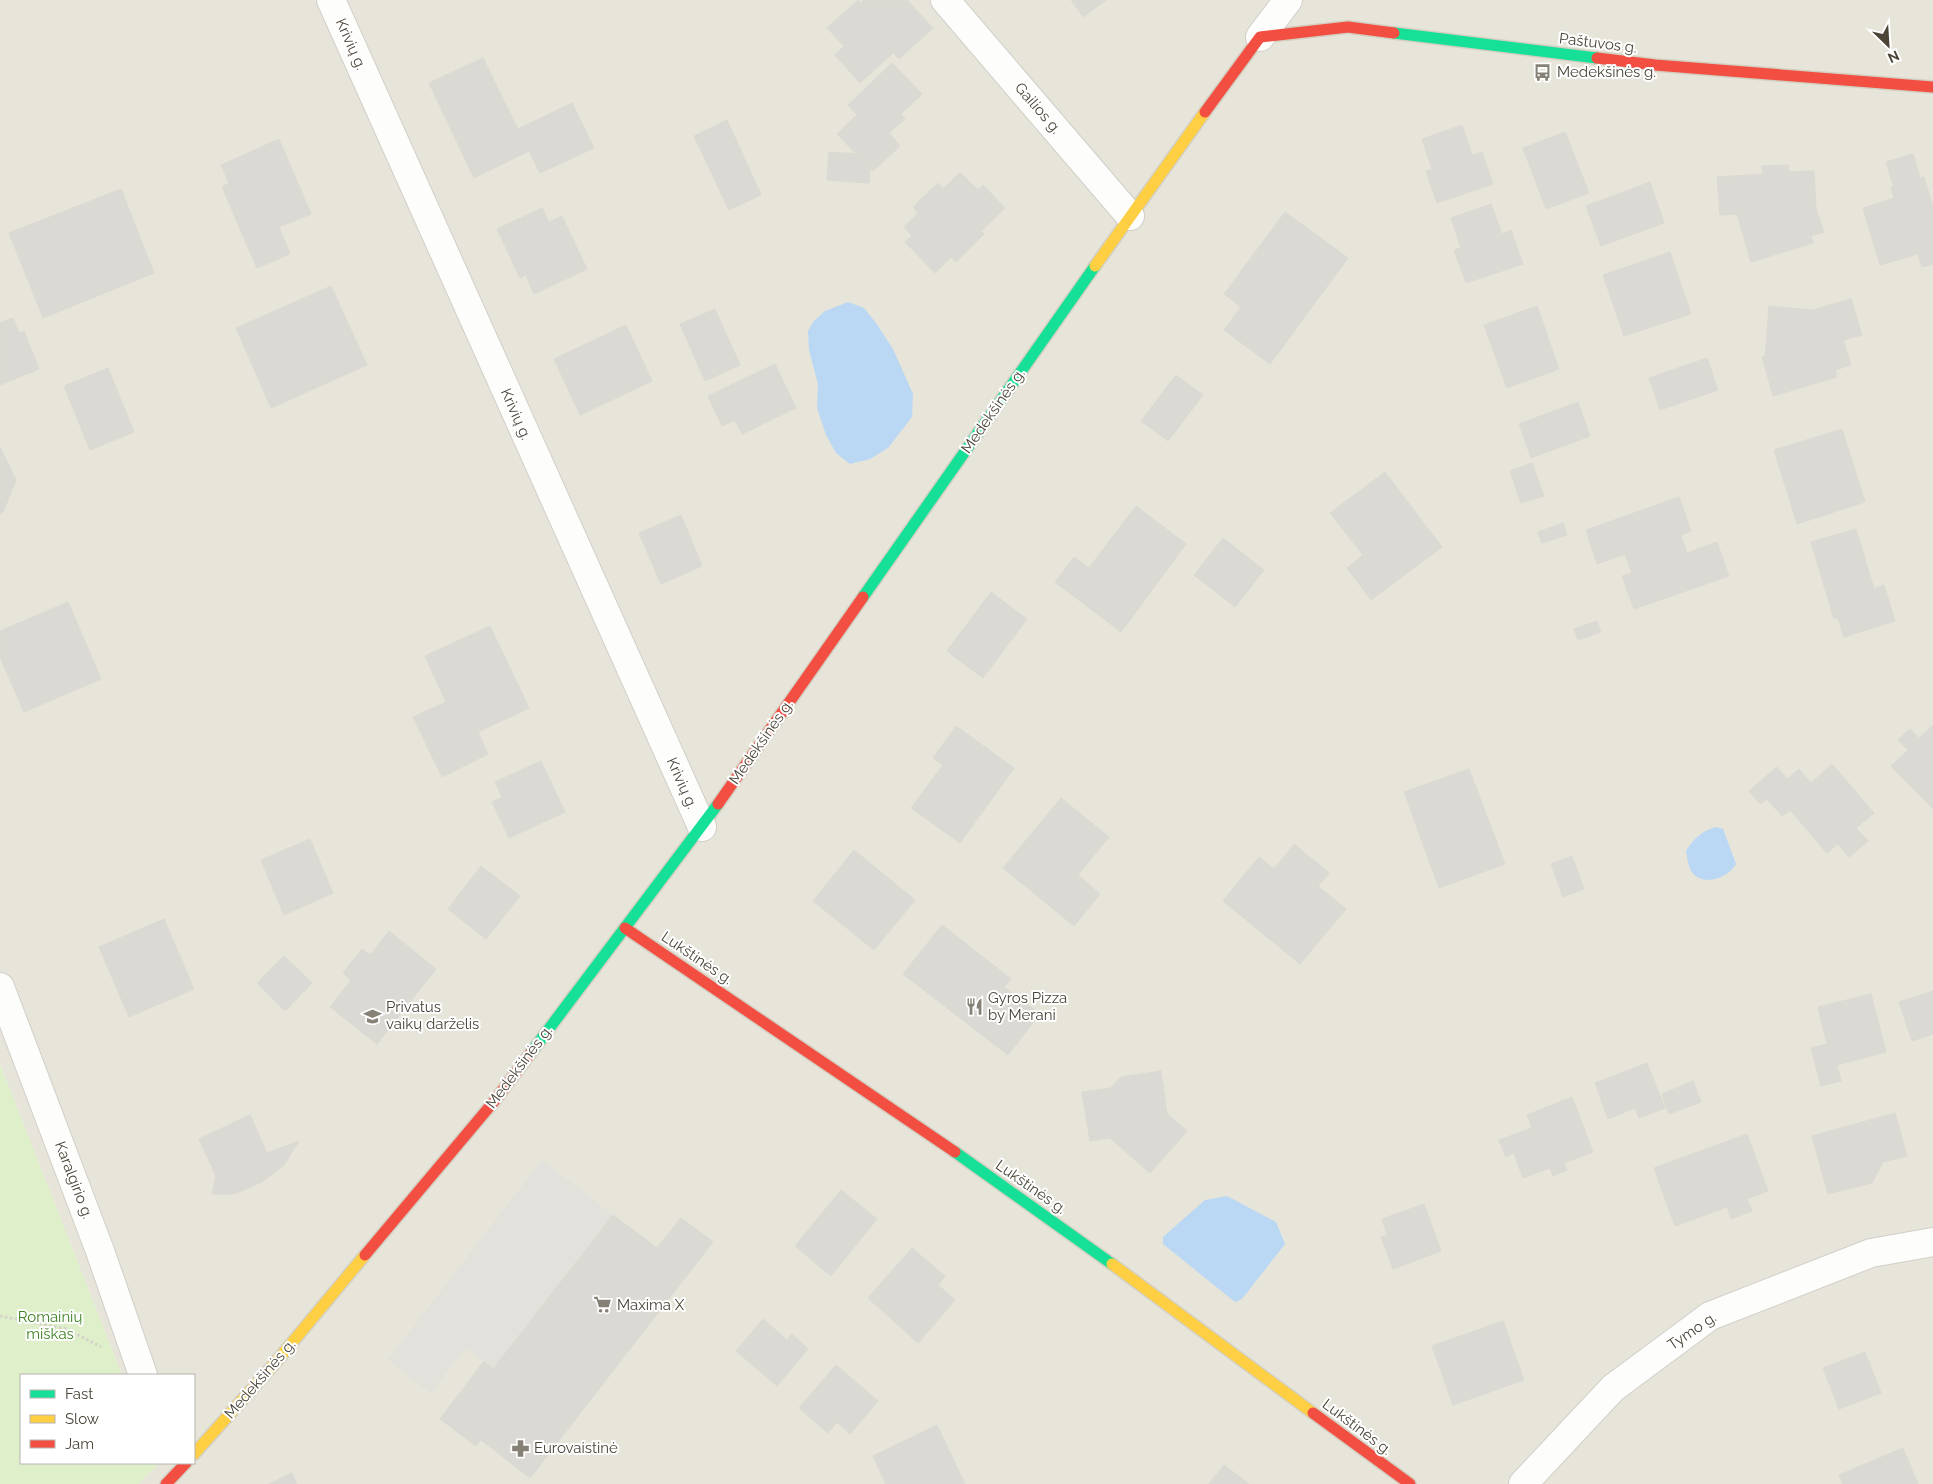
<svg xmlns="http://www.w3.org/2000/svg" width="1933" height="1484" viewBox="0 0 1933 1484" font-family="Raleway,sans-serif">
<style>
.residential{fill:#e7e4d9}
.green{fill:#deefca}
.parking{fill:#e2e1dc}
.water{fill:#bad8f4}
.building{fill:#dbd9d3;stroke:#dbd9d2}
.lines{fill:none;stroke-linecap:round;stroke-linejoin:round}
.street-casing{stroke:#d1cfc9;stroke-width:30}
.fast-casing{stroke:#d3d0c2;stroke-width:14}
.slow-casing{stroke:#d3d0c2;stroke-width:14}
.jam-casing{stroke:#d3d0c2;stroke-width:14}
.path{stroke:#d3d2cb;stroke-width:3;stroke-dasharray:2.5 2.5;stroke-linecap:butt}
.street{stroke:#fdfdfc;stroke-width:28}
.fast{stroke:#16e098;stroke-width:11}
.slow{stroke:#ffcf43;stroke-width:11}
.jam{stroke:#f24e42;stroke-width:11}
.labels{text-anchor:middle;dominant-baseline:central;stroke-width:4;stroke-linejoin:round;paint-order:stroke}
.street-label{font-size:15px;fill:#4b4437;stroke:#fff}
.poi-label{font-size:15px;fill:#4b4437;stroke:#fff;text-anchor:start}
.park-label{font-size:15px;fill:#408324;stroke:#fff}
</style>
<rect width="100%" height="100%" fill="#f3f2ec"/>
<path class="residential" d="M0 0H1933V1484H138L157 1466 156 1463H194V1375H122L0 1064Z"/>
<path class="green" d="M0 1064 122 1375H21V1463H156L157 1466 138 1484H0Z"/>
<path class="parking" d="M542 1160 613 1215 493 1369 466 1347 431 1393 388 1360Z"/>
<g class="water">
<path d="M848 302 864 308 876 323 893 349 913 394 912 417 888 448 870 459 850 464 836 453 826 435 817 408 818 384 809 350 808 331 814 321 825 311Z"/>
<path d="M1717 827 1723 829 1736 864C1728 878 1702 888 1691 871 1688 865 1687 857 1686 851 1692 840 1704 829 1717 827Z"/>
<path d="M1227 1196 1276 1222 1285 1244 1242 1299 1235 1302 1163 1244V1237L1205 1200Z"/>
</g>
<g class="building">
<path d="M858 0 861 3 864 0H907L933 28 899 59 893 53 860 83 835 55 844 46 827 28Z"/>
<path d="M1071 0H1106L1083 17Z"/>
<path d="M483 58 518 129 572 103 594 148 540 173 529 151 474 178 429 83Z"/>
<path d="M892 63 922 94 901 114 905 119 889 133 900 146 873 171 837 134 857 115 848 105Z"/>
<path d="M727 120 761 195 729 210 694 136Z"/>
<path d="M1462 125 1472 155 1482 152 1493 184 1437 203 1426 171 1432 169 1422 139Z"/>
<path d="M1565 132 1589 193 1546 209 1523 148Z"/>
<path d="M279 139 311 214 279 227 290 254 257 268 222 187 229 183 221 165Z"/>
<path d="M829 152 857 154 870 168 869 183 827 180Z"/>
<path d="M1913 154 1920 178 1924 177 1933 207V264L1922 267 1918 254 1880 265 1863 208 1894 198 1891 188 1894 187 1886 162Z"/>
<path d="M1788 165 1789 172 1814 171 1816 209 1824 232 1811 236 1813 243 1751 262 1737 214 1720 215 1717 177 1763 174 1762 166Z"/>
<path d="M960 172 978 190 983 185 1005 208 981 231 984 234 956 262 951 257 935 273 905 242 912 236 904 227 918 213 913 207 938 183 943 189Z"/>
<path d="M1650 182 1664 223 1601 246 1586 206Z"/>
<path d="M121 189 154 273 43 318 9 233Z"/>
<path d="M1491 204 1502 234 1511 230 1523 264 1466 283 1454 250 1461 248 1451 218Z"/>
<path d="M542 208 549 222 562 216 587 269 534 294 526 275 520 278 497 229Z"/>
<path d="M1285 212 1348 258 1270 364 1224 330 1241 307 1224 294Z"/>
<path d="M1670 252 1691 314 1624 336 1603 275Z"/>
<path d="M331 286 367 365 271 408 236 328Z"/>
<path d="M1851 299 1862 335 1843 340 1851 365 1835 370 1837 377 1773 396 1762 357H1765L1769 306 1812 310Z"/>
<path d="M1537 306 1559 369 1507 388 1484 325Z"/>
<path d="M715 309 740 365 705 381 680 324Z"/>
<path d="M13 318 19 333 24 331 39 369 0 385V323Z"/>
<path d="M626 325 652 381 580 415 554 359Z"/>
<path d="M1707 358 1718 390 1660 410 1649 378Z"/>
<path d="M775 364 796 408 742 434 735 420 722 426 708 396Z"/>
<path d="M108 368 134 432 90 450 64 386Z"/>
<path d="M1176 375 1203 395 1168 441 1141 421Z"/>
<path d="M1578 402 1590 436 1531 458 1519 424Z"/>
<path d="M1842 429 1865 502 1797 524 1774 450Z"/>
<path d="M0 447 16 480 3 512 0 514Z"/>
<path d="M1532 463 1544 496 1521 503 1510 471Z"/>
<path d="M1385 472 1442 547 1371 600 1347 568 1363 555 1330 513Z"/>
<path d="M1679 497 1691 531 1681 535 1687 553 1717 542 1729 576 1634 609 1622 576 1632 573 1625 554 1597 564 1586 530Z"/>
<path d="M1136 506 1186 544 1121 632 1055 582 1074 557 1089 568Z"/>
<path d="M681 515 702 566 661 584 639 533Z"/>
<path d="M1563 523 1567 535 1542 543 1538 532Z"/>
<path d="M1856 529 1874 589 1884 585 1895 621 1844 637 1838 618 1834 619 1811 542Z"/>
<path d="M1223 538 1264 570 1235 607 1194 575Z"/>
<path d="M991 592 1027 619 983 678 947 651Z"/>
<path d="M68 602 101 679 24 712 0 657V631Z"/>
<path d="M1597 621 1601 632 1578 640 1574 629Z"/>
<path d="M490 626 529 708 478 732 488 754 442 777 413 717 446 702 425 656Z"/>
<path d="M1933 725V809L1891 766 1908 750 1898 740 1910 729 1919 738Z"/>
<path d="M956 726 1014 768 960 843 911 808 943 765 933 758Z"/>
<path d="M541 761 565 812 509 838 492 802 502 797 495 782Z"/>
<path d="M1832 764 1874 813 1856 828 1868 841 1849 857 1838 844 1827 853 1790 810 1782 816 1767 799 1760 804 1749 791 1777 767 1787 779 1799 769 1811 783Z"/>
<path d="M1469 769 1505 864 1439 888 1404 792Z"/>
<path d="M1061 798 1109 837 1078 875 1100 894 1074 926 1003 868Z"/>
<path d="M310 839 333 893 284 915 261 860Z"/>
<path d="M1294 844 1329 873 1318 886 1346 909 1300 964 1223 901 1259 857 1274 869Z"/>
<path d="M854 850 915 900 874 950 813 901Z"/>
<path d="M1572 856 1584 889 1563 897 1551 864Z"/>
<path d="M481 866 520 896 486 939 448 909Z"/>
<path d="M164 919 194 989 129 1017 99 947Z"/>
<path d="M942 925 1011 979 1004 987 1040 1014 1008 1055 903 974Z"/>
<path d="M389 931 436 969 377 1044 330 1007 351 980 343 973 362 949 370 955Z"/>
<path d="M284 956 312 983 285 1011 257 983Z"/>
<path d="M1933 991V1034L1912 1041 1899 1002Z"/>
<path d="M1871 994 1886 1052 1837 1065 1841 1081 1821 1086 1811 1048 1827 1044 1818 1007Z"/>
<path d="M1647 1063 1665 1108 1639 1118 1635 1108 1608 1119 1595 1083Z"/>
<path d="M1161 1071 1167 1114 1187 1131 1150 1173 1110 1138 1090 1141 1082 1092 1111 1088 1121 1077Z"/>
<path d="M1693 1081 1701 1102 1669 1114 1662 1094Z"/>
<path d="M1572 1097 1593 1152 1564 1163 1567 1170 1553 1176 1550 1168 1523 1178 1514 1153 1506 1157 1499 1140 1532 1128 1527 1115Z"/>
<path d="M1895 1113 1907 1156 1883 1162 1872 1183 1828 1194 1812 1136Z"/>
<path d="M250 1115 267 1153 299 1141 284 1165 262 1182 234 1194H212L216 1176 199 1139Z"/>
<path d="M1747 1134 1768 1191 1747 1199 1752 1211 1731 1219 1727 1207 1675 1226 1654 1168Z"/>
<path d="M841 1190 877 1219 831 1276 795 1246Z"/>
<path d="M1424 1204 1441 1251 1393 1269 1381 1237 1387 1235 1382 1219Z"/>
<path d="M613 1215 657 1248 681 1218 713 1242 530 1478 481 1440 476 1446 440 1419 484 1361 493 1369Z"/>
<path d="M912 1248 945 1276 938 1285 955 1300 918 1343 868 1298Z"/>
<path d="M763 1319 787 1340 792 1334 808 1349 777 1386 736 1351Z"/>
<path d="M1503 1321 1524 1380 1453 1405 1432 1346Z"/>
<path d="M1865 1352 1881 1393 1839 1409 1823 1368Z"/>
<path d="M836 1365 878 1401 850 1434 837 1422 828 1433 799 1408Z"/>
<path d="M937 1425 965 1484H886L873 1456Z"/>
<path d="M1903 1448 1918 1484H1843L1839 1475Z"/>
<path d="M1224 1465 1249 1484H1209Z"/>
<path d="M292 1473 297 1484H269Z"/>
</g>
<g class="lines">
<defs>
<g id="street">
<path d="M331 0 702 827"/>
<path d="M945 0 1130 216"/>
<path d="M1260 37 1288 0"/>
<path d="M0 987 100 1251 143 1375"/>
<path d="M1523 1484 1613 1388 1710 1316 1871 1253 1933 1242"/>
</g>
<g id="fast">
<path d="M1394 33 1597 58"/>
<path d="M863 597 1095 266"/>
<path d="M530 1054 718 804"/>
<path d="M955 1152 1112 1264"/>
</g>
<g id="slow">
<path d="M1095 266 1205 112"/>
<path d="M1112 1264 1313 1413"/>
<path d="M194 1454 276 1362 365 1255"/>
</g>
<g id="jam">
<path d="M1597 58 1655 65 1933 87"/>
<path d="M1205 112 1260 37 1348 27 1394 33"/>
<path d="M718 804 863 597"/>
<path d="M625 928 955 1152"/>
<path d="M365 1255 496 1099 530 1054"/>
<path d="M1313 1413 1410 1484"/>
<path d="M166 1484 186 1463"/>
</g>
</defs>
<use href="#street" class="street-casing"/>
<use href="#fast" class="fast-casing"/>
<use href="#slow" class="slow-casing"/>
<use href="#jam" class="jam-casing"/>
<path class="path" d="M0 1316 67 1329 101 1347"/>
<use href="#street" class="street"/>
<use href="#fast" class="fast"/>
<use href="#slow" class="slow"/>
<use href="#jam" class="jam"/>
</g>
<defs>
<symbol id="bus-bare" viewBox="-9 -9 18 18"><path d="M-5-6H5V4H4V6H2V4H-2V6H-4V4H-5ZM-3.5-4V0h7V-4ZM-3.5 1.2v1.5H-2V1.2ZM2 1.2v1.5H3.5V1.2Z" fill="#868176" stroke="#fff" stroke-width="2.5" paint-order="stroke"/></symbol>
<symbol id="restaurant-bare" viewBox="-9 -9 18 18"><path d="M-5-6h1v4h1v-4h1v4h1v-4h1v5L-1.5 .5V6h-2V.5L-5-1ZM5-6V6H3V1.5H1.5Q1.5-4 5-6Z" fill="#868176" stroke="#fff" stroke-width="2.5" paint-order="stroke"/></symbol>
<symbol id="school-bare" viewBox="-9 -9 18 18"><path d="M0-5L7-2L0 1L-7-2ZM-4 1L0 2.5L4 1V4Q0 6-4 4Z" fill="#868176" stroke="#fff" stroke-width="2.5" paint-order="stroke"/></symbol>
<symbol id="supermarket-bare" viewBox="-9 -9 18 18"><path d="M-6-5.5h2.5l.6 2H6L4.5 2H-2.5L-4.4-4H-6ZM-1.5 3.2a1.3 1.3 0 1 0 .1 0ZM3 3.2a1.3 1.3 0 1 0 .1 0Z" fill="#868176" stroke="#fff" stroke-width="2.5" paint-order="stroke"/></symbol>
<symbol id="pharmacy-bare" viewBox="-9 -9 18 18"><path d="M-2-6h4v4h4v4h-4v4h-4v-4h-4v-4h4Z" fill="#868176" stroke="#fff" stroke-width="2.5" paint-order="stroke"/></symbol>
</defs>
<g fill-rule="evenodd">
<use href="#bus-bare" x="1530" y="60" width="25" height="25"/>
<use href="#restaurant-bare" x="962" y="994" width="25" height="25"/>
<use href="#school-bare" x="360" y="1004" width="25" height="25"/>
<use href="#supermarket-bare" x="590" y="1292" width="25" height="25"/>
<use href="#pharmacy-bare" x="508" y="1436" width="25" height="25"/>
</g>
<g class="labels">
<g class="street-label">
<text transform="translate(1598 43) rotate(7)">Paštuvos g.</text>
<text transform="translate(351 44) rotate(66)">Krivių g.</text>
<text transform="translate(1038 108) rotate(49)">Gailios g.</text>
<text transform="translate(993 411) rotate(-55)">Medekšinės g.</text>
<text transform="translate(516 414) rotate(66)">Krivių g.</text>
<text transform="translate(761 742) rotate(-55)">Medekšinės g.</text>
<text transform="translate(682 783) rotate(66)">Krivių g.</text>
<text transform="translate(697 958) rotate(34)">Lukštinės g.</text>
<text transform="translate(519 1067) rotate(-53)">Medekšinės g.</text>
<text transform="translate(74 1180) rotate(69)">Karalgirio g.</text>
<text transform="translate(1031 1187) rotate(35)">Lukštinės g.</text>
<text transform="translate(1692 1331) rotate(-34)">Tymo g.</text>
<text transform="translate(260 1379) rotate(-49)">Medekšinės g.</text>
<text transform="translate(1357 1427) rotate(37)">Lukštinės g.</text>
</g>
<g class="poi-label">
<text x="1557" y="72">Medekšinės g.</text>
<text x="988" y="998">Gyros Pizza<tspan x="988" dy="17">by Merani</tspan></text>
<text x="386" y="1007">Privatus<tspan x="386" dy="17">vaikų darželis</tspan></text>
<text x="617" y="1305">Maxima X</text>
<text x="534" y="1448">Eurovaistinė</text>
</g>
<g class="park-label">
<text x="50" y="1317">Romainių<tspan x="50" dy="17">miškas</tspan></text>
</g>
</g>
<rect x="20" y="1374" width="175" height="90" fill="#ffffff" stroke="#b7b4af"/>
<rect x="30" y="1390" width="25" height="8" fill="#16e098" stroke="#b7b4af"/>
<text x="65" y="1399" font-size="15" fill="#4b4437">Fast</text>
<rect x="30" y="1415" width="25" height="8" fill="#ffcf43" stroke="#b7b4af"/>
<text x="65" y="1424" font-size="15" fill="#4b4437">Slow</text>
<rect x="30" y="1440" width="25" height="8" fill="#f24e42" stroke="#b7b4af"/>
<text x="65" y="1449" font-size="15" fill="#4b4437">Jam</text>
<g transform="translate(1888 45) rotate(155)" stroke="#ffffff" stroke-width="4" paint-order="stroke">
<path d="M0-4L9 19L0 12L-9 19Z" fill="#4b4437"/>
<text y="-8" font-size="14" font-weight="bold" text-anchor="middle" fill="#4b4437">N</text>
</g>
</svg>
